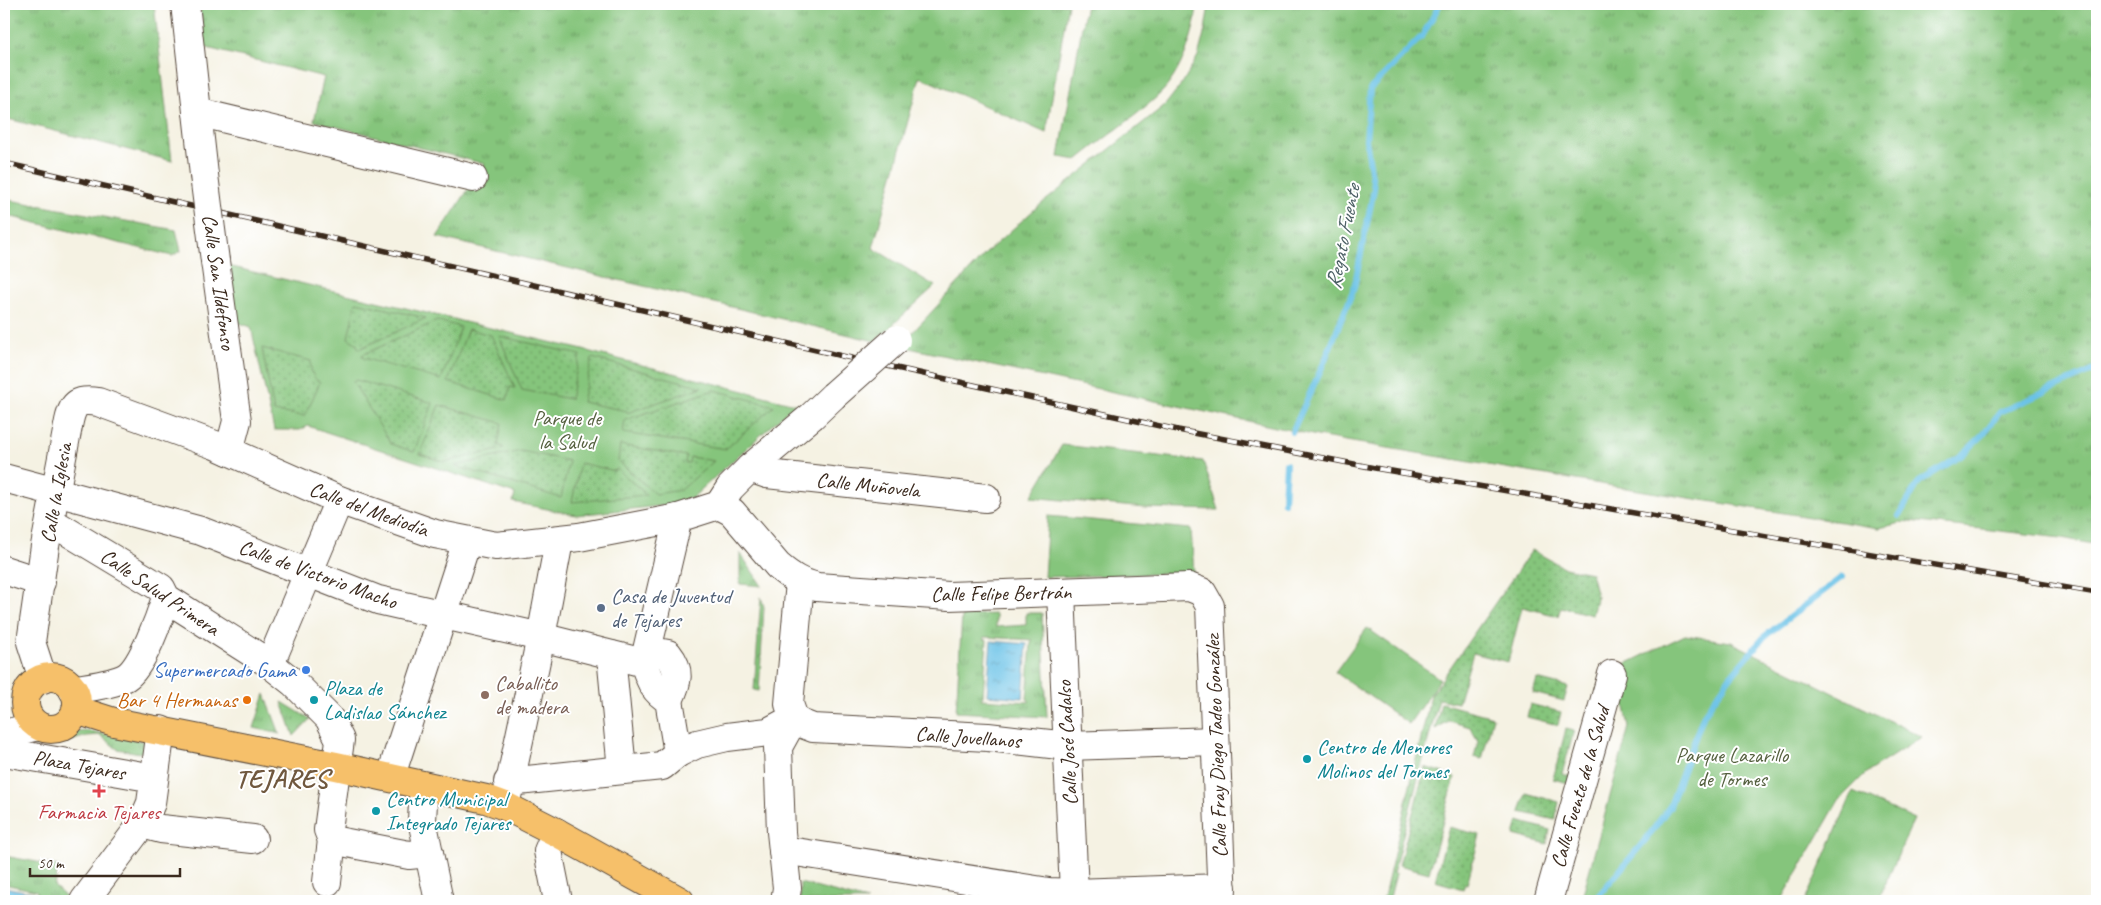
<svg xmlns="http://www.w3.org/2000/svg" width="2101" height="905" viewBox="0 0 2101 905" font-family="Caveat,sans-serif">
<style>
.grass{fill:url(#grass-tufts);stroke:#60784d;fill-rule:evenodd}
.park{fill:#85c57c;stroke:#60784d}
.garden{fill:url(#garden-dots);stroke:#60784d}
.water{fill:url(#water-ripples);stroke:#527682}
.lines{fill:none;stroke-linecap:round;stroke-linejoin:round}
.stream{stroke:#6ac2e7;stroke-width:6}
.minor-casing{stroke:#57483c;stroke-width:30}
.highway-casing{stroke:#57483c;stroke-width:30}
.minor{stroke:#fff;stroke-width:28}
.highway{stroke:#f6c06b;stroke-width:28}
.rail-casing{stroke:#3b2a1e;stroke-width:5.5}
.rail{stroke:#fff;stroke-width:4;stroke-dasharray:11;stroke-linecap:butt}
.minor-bridge-casing{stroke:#57483c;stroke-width:30;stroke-linecap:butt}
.minor-bridge{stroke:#fff;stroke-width:28}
.service-dot{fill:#5c6f8a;stroke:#fff;stroke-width:2}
.shop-dot{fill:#3f7fe0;stroke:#fff;stroke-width:2}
.education-dot{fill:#8d6e63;stroke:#fff;stroke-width:2}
.food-dot{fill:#e8710a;stroke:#fff;stroke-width:2}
.culture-dot{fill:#0f9aa8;stroke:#fff;stroke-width:2}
.health-dot{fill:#e0444e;stroke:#fff;stroke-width:2}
.labels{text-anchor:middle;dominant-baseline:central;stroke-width:4;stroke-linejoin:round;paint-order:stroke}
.street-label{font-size:21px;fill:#3b2a1e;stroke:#fff}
.park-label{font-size:21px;fill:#55603f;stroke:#fff}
.service-label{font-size:21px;fill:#4e5e75;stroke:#fff;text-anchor:start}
.shop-label{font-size:21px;fill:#366cbe;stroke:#fff;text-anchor:end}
.education-label{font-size:21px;fill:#785e54;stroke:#fff;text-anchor:start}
.culture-label{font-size:21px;fill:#0d838f;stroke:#fff;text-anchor:start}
.food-label{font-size:21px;fill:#c56008;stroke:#fff;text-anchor:end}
.health-label{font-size:21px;fill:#be3a42;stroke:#fff}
.water-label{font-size:22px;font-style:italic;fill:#4b5f64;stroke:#fff}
.district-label{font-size:26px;font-weight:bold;letter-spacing:1px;fill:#70583e;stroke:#fff}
</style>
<defs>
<pattern id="grass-tufts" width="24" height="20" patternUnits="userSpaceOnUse" patternTransform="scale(1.25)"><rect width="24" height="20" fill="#85c57c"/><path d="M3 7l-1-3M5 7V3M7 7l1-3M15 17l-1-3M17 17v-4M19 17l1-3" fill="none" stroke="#6ea065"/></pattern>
<pattern id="garden-dots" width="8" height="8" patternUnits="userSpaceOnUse" patternTransform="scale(1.25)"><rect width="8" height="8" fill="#85c57c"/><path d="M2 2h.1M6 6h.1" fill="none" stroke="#6ea065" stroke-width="1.8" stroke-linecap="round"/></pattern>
<pattern id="water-ripples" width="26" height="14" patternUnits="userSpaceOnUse" patternTransform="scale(1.25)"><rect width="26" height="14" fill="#6ac2e7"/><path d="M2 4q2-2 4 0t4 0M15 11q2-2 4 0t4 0" fill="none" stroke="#589ebb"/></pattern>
</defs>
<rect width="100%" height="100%" fill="#fff"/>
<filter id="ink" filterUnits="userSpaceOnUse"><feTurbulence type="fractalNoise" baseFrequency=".02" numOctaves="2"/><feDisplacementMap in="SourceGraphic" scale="10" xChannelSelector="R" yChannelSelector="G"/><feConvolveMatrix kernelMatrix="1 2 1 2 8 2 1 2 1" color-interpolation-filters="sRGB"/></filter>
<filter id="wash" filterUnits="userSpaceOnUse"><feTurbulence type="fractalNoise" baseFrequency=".0096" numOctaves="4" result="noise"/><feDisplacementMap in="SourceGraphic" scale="20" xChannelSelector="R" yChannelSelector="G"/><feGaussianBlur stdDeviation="1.12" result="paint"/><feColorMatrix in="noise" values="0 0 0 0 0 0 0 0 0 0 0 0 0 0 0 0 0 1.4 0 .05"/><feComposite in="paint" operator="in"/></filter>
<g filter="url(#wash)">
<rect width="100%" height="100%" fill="#f5f2e3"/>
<g class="grass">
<path d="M4 4H154L172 161 4 118Z"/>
<path d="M200 4H1068L1046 133 920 77 873 248 935 286 875 341 437 237 485 164 314 121 324 77 203 47Z"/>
<path d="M1086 4H1197C1196 32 1180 76 1159 95 1134 118 1104 138 1077 160L1059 157Z"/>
<path d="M1209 4H2097V545L2062 538 1910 521 1879 528 1594 483 1317 436 900 346 987 252 1035 209 1165 105 1183 82 1198 56 1205 30Z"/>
<path d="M4 199 176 230 181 251 172 256 4 215Z"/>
<path d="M740 553 762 586 740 584Z"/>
<path d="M761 597 764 607 759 691 754 690Z"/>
<path d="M1026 613H1042L1047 717 956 712 962 615 996 614V627L1026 625ZM985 637 1033 640 1031 642 1027 699 1029 700V702L981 699 983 696 987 640 984 639Z"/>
<path d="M265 694 280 734 254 728Z"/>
<path d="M282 702 310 719 294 736Z"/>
<path d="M89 731 148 742 147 746 140 753 117 749 100 735 87 736 74 740 36 746 4 743 31 738 53 743 78 732Z"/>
<path d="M4 856 59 866 54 886 70 901 46 900 35 901 37 891 4 884Z"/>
</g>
<g class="park">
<path d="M224 265 579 349 795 404 692 498 678 504 576 515 513 502 515 494 308 426 300 430H274L251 327 231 320Z"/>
<path d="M1062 445 1203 461 1219 510 1145 508 1031 497Z"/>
<path d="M1048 516 1191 529 1194 573 1044 577Z"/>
<path d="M1367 628 1440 679 1409 724 1335 672Z"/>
<path d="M1685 635 1731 642 1922 737 1866 773 1839 800 1781 901H1581L1629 727 1617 668Z"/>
<path d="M1853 792 1914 819 1878 901H1805Z"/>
<path d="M800 883 867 901H800Z"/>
</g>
<g class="garden">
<path d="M356 302 426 318 359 349 356 343 348 338Z"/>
<path d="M437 321 461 327 441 380 363 358 362 355Z"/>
<path d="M468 329 491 335 515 388 510 387 507 400 448 382Z"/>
<path d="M499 336 580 355 570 399 522 390Z"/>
<path d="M262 348 311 361C310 368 312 379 320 382L305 416 274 412Z"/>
<path d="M592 358 702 387 627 413V411L582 402Z"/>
<path d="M356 380 433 403 414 452 391 444 353 382Z"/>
<path d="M714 390 774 406 726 449 623 433 625 420Z"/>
<path d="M439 405 502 423 498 445 503 447V449L444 462 420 454Z"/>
<path d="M620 445 686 456 685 463H689L690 457 714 461 681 490 655 494 618 461Z"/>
<path d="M521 451 569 461 561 498 455 466Z"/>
<path d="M580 463 615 471 616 468 647 495 572 502Z"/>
<path d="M1532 550 1565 568 1591 573 1597 596 1592 615 1561 607 1558 616 1522 607 1508 662 1473 653 1458 703 1439 699 1393 873 1396 874 1389 901H1383L1431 695Z"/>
<path d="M1537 679 1568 687 1564 701 1533 693Z"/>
<path d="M1441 703 1493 717 1482 759 1474 757 1478 741 1470 727 1449 721 1435 729Z"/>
<path d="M1530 704 1561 712 1558 725 1527 717Z"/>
<path d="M1566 729 1574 731 1562 774 1576 778 1575 785 1553 779Z"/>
<path d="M1425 767 1455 777 1429 873 1399 865Z"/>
<path d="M1526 793 1559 802 1555 820 1520 812Z"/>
<path d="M1518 821 1550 830 1547 844 1514 835Z"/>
<path d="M1449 827 1480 835 1467 884H1465L1463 889 1435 881Z"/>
</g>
<g class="water">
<path d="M991 641 1027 644 1023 698 987 695Z"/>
<path d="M4 887 34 893 32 901H4Z"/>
</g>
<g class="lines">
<g class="stream">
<path d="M1292 432 1323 365 1354 288 1374 189 1366 140 1370 89 1423 35 1440 4"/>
<path d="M1284 502 1286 464"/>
<path d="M1899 516 1919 482 1962 455 1981 437 2000 412 2097 369"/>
<path d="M1594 901 1647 838 1670 806 1704 714 1730 677 1765 636 1842 577"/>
</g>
</g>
</g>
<g filter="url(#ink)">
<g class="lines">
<defs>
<g id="minor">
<path d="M185 4 204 175"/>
<path d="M197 112 473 178"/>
<path d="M215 261 237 421 229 451"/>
<path d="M750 468 767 474 986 498"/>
<path d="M4 478 201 531 378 600 541 637 644 663C650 680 653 691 669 700L678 753 697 744 727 737 768 732 794 718"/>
<path d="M719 505 732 512 778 566C792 578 800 582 817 587L949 596 1189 587 1202 592 1210 606 1222 901"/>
<path d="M50 521 161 588 166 598 270 664 294 683 329 718 340 740 328 830 332 840 409 855 429 853"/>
<path d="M4 570 41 582"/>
<path d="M1061 592 1074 893"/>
<path d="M611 655 622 770"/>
<path d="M646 656 657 652 668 654C681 670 678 682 669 700"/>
<path d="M644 663 678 518"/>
<path d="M270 664 339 500"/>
<path d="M43 679 31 642 45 546 69 421C73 402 79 399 98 402L215 445 339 500 435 534 496 546 579 537 678 518 719 505 730 488 750 468 812 416 833 396"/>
<path d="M73 690C87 687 114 684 126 677 142 667 160 617 166 598"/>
<path d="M794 718 800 723 813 728 988 737 1068 746 1215 741"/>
<path d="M4 734 38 726"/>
<path d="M4 752 154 778"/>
<path d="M395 763 467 541"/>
<path d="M508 782 662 766 678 753"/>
<path d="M424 786 422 820 439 901"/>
<path d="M505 806 541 637 559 541"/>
<path d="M142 824 161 829 253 839"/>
<path d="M556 832 548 851 558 901"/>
<path d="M783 850 1049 892 1074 893 1222 888"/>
<path d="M327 882 332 840"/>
<path d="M84 901 142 824 151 803 161 730"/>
<path d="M785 901 787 888 781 832 778 747 794 718 789 704 800 582"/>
<path d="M1548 901 1612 674"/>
</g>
<g id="highway">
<circle cx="51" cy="703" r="26"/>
<path d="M76 710 114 722 336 766 486 799 505 806 556 832 680 901"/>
</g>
</defs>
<use href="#minor" class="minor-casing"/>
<use href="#highway" class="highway-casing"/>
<use href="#minor" class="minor"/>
<use href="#highway" class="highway"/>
<defs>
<path id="rail" d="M4 163 842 356 1178 430 1380 469 2097 593"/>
</defs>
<use href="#rail" class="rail-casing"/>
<use href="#rail" class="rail"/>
<defs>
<g id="minor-bridge">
<path d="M204 175 215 261"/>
<path d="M833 396 896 340"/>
</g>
</defs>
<use href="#minor-bridge" class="minor-bridge-casing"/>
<use href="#minor-bridge" class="minor-bridge"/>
</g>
</g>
<circle class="service-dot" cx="601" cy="608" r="5"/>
<circle class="shop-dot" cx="306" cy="670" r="5"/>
<circle class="education-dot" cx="485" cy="695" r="5"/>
<circle class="food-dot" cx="247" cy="700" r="5"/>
<g class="culture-dot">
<circle cx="314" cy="700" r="5"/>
<circle cx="1307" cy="759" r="5"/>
<circle cx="376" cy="811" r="5"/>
</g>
<path class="health-dot" d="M96.5 783.5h5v5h5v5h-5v5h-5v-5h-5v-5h5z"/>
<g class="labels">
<g class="street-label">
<text transform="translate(219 282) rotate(82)">Calle San Ildefonso</text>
<text transform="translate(868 485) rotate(6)">Calle Muñovela</text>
<text transform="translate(56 493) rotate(-80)">Calle la Iglesia</text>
<text transform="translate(369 509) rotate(20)">Calle del Mediodía</text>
<text transform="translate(318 574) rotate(20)">Calle de Victorio Macho</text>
<text transform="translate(160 592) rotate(34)">Calle Salud Primera</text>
<text transform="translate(1001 593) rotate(-1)">Calle Felipe Bertrán</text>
<text transform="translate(968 737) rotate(4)">Calle Jovellanos</text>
<text transform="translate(1067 743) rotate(-93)">Calle José Cadalso</text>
<text transform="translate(1216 746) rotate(-92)">Calle Fray Diego Tadeo González</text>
<text transform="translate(79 765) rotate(10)">Plaza Tejares</text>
<text transform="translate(1580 787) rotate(-74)">Calle Fuente de la Salud</text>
</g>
<g class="park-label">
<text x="567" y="418">Parque de<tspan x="567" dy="24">la Salud</tspan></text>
<text x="1732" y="755">Parque Lazarillo<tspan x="1732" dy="24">de Tormes</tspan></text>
</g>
<g class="service-label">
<text x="611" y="596">Casa de Juventud<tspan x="611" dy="24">de Tejares</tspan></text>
</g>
<g class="shop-label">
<text x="296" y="670">Supermercado Gama</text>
</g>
<g class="education-label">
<text x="495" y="683">Caballito<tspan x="495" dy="24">de madera</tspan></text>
</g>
<g class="culture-label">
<text x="324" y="688">Plaza de<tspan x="324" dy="24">Ladislao Sánchez</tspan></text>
<text x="1317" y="747">Centro de Menores<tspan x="1317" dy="24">Molinos del Tormes</tspan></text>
<text x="386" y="799">Centro Municipal<tspan x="386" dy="24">Integrado Tejares</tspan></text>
</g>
<g class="food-label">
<text x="237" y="700">Bar 4 Hermanas</text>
</g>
<g class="health-label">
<text x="99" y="812">Farmacia Tejares</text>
</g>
<g class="water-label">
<text transform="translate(1343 237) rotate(-79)">Regato Fuente</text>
</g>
<g class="district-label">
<text x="282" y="778">TEJARES</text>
</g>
</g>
<rect width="2101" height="905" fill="none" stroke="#fff" stroke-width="20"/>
<path d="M30 868v8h150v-8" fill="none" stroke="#3b2a1e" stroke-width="2.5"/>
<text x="38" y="868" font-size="15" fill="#3b2a1e" stroke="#ffffff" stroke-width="4" paint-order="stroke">50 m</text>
</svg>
